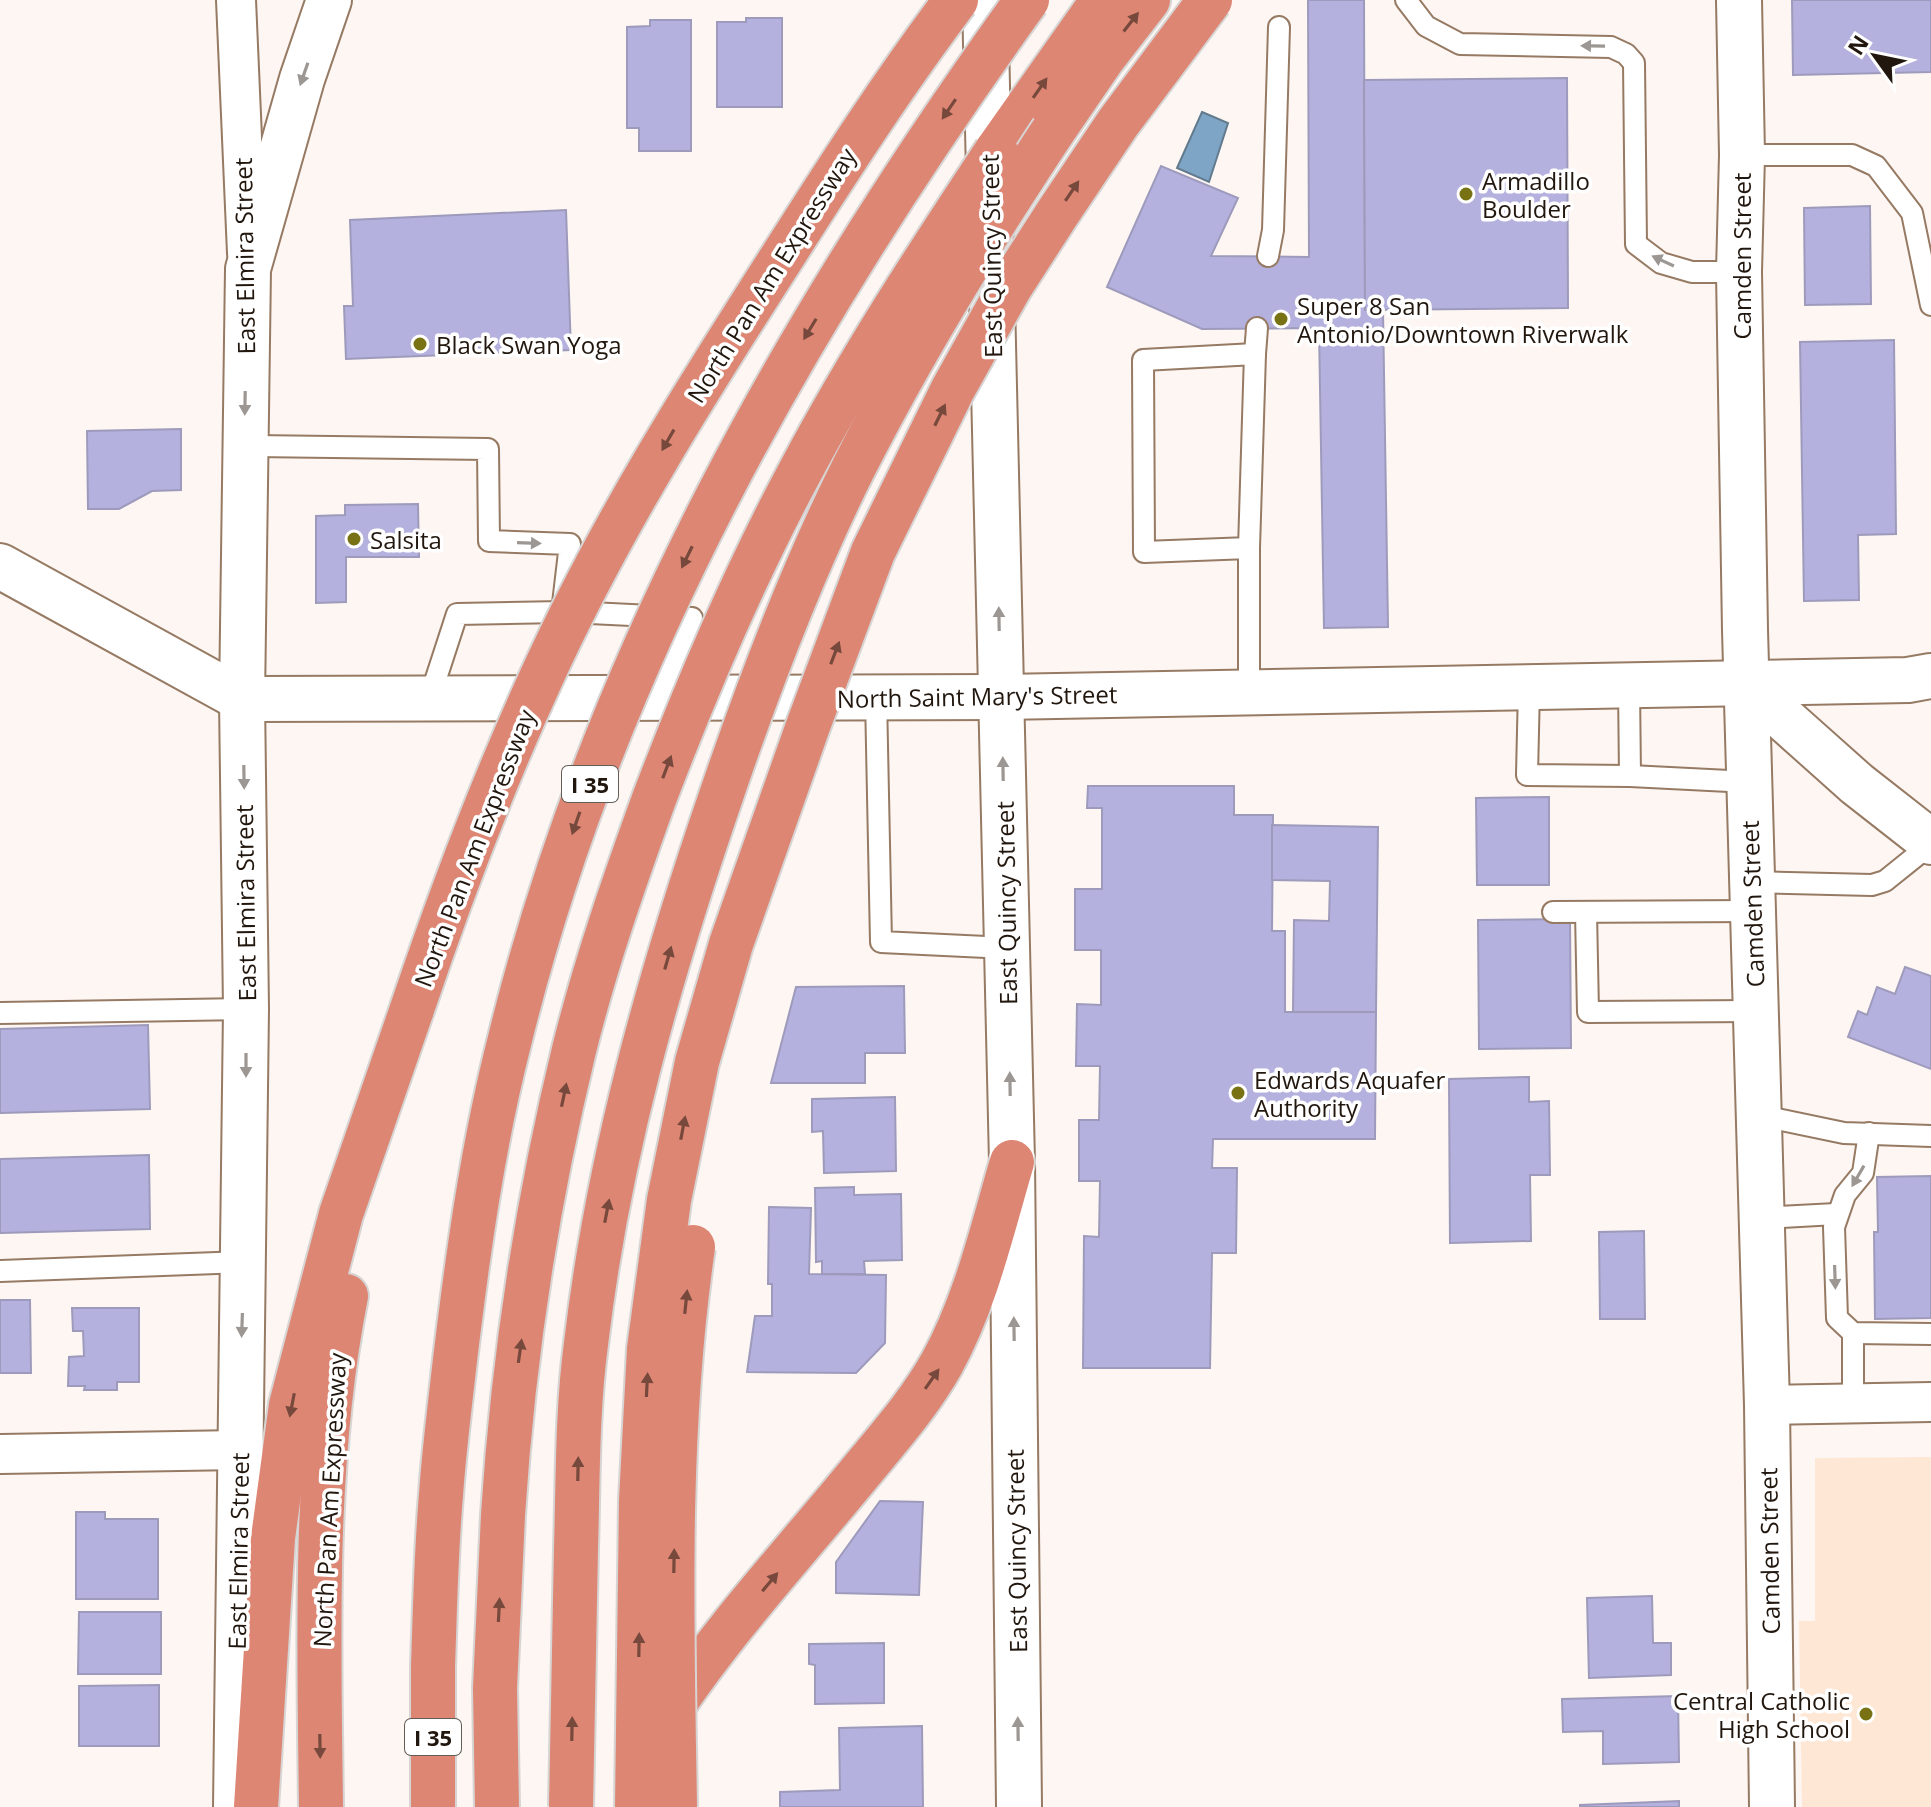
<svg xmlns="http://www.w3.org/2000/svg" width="1931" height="1807" viewBox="0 0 1931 1807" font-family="'Open Sans',sans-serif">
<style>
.built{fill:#fee7d5}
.water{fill:#7ea5c5;stroke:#627a8e;stroke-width:2}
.building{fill:#b5b1de;stroke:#9d9abc;stroke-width:2}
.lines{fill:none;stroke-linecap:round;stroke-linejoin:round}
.lane-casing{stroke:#967a63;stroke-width:24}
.street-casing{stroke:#967a63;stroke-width:42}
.secondary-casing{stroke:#967a63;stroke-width:48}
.highway-casing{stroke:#d7d5d4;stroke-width:48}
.lane{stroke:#fff;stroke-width:20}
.street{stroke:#fff;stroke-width:38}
.secondary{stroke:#fff;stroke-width:44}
.highway{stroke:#de8674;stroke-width:44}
.highway-bridge-casing{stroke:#d7d5d4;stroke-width:48;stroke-linecap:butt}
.highway-bridge{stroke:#de8674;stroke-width:44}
.oneway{fill:#77493c}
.oneway2{fill:#9c9793}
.poi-dot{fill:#787215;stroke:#fff;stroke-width:3}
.labels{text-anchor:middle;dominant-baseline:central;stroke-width:7;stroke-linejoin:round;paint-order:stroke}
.shield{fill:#fff;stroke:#645d56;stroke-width:2}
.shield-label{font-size:22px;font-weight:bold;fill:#22170e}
.poi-label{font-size:24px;fill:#22170e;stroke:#fff;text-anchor:start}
.street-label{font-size:24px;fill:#22170e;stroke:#fff}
</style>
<rect width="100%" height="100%" fill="#fdf6f2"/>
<path class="built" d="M1931 1457V1807H1802L1799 1621H1815V1458Z"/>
<path class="water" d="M1202 112 1228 123 1209 182 1177 168Z"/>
<g class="building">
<path d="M1308 0H1364L1365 310H1383L1388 627 1324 628 1319 328 1202 329 1107 287 1161 166 1238 198 1211 256 1309 257Z"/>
<path d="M1792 0H1931V72L1793 75Z"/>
<path d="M746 18H782V107H717V22H746Z"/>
<path d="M650 20H691V151H639V128H627V27L650 26Z"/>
<path d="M1567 78 1568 308 1365 310 1364 80Z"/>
<path d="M1870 206 1871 304 1805 305 1804 208Z"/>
<path d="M566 210 571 350 346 359 344 306H353L350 220Z"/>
<path d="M1894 340 1896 534 1858 535 1859 600 1804 601 1800 342Z"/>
<path d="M181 429V490L152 491 119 509H88L87 431Z"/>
<path d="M418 504 419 557H346V602L316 603V516L345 515V505Z"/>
<path d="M1088 786H1234V815H1273L1272 931H1285V1012H1376L1375 1139H1213L1212 1168H1237L1236 1253H1212L1210 1368H1083L1084 1236 1099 1237 1100 1181H1079V1120H1099L1100 1066H1076L1077 1004 1101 1005V950H1075V889H1102V808H1087Z"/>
<path d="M1549 797V885H1477L1476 798Z"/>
<path d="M1272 825 1378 827 1376 1012H1293L1294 920 1329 921 1330 881 1272 880Z"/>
<path d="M1570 919 1571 1048 1479 1049 1478 920Z"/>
<path d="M1905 967 1931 976V1069L1848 1037 1858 1011 1867 1015 1877 987 1895 994Z"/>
<path d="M904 986 905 1053H865V1083H771L796 987Z"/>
<path d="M148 1025 150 1109 0 1113V1029Z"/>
<path d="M1529 1077V1102L1549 1101 1550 1175H1530L1531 1241 1450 1243 1449 1079Z"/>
<path d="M895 1097 896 1171 824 1173 823 1131 812 1132V1099Z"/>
<path d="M149 1155 150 1229 0 1233V1159Z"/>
<path d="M1931 1176V1318L1875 1319 1874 1232H1878L1877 1177Z"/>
<path d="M854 1187V1195L901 1194 902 1260 864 1261 865 1274H822V1261L816 1262 815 1188Z"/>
<path d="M769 1207 811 1208 809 1274 886 1275 885 1343 856 1373 747 1372 755 1316H772V1284H768Z"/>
<path d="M1644 1231 1645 1319H1600L1599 1232Z"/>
<path d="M0 1300H30L31 1373H0Z"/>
<path d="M72 1308H139V1382H117V1390H84L85 1386H68L69 1357 84 1356 83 1331H73Z"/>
<path d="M880 1501 923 1502 919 1595 836 1593V1562Z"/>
<path d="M76 1512H105V1519H158V1599H76Z"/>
<path d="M1652 1596 1653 1643H1671V1675L1589 1678 1587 1598Z"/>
<path d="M79 1612H161V1674H78Z"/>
<path d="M884 1643V1703L815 1704V1665L809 1664V1644Z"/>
<path d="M159 1685V1746H79V1686Z"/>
<path d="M1678 1696 1679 1762 1603 1764V1731L1563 1732 1562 1699Z"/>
<path d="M922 1726 923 1807H780V1792L840 1790 839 1728Z"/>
<path d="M1679 1801V1807H1580V1805Z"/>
</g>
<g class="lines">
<defs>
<g id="lane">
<path d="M1406 0 1426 26 1460 44 1611 47 1626 54 1634 63 1636 244 1661 263 1692 272H1739"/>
<path d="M1742 155H1852L1876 166 1912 213 1931 305"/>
<path d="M1268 256 1273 230 1279 27"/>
<path d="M1255 354 1257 328"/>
<path d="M244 446 488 449 489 541 570 544 562 612 457 614 429 700"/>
<path d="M1249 548 1144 552 1143 360 1255 354 1249 548V693"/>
<path d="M570 612 692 618 659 699"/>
<path d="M1629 687 1630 776"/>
<path d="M1529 688 1527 775 1630 776 1749 782"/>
<path d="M876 697 881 942 1007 948"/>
<path d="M1752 882 1872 885 1885 881 1931 844"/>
<path d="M1553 912 1753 911"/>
<path d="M1586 912 1588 1012 1756 1011"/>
<path d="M0 1013 246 1009"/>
<path d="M1758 1115 1844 1133 1931 1136"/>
<path d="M1869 1133 1863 1173 1845 1195 1834 1227 1837 1318 1853 1333 1931 1334"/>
<path d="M1762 1218 1836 1214"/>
<path d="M0 1271 244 1262"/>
<path d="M1853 1403V1333"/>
</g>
<g id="street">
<path d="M236 0 247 253"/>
<path d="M1767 1405 1931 1402"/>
<path d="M0 1454 239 1450"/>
</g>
<g id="secondary">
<path d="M985 0 1012 1162 1019 1807"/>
<path d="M1739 0 1742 155 1739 272 1745 630 1767 1405 1772 1807"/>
<path d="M0 566 242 699 1001 697 1908 680 1931 676"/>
<path d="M1746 685 1857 784 1931 842"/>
<path d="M236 1807 246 1009 242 699 248 269 302 79 329 0"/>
</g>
<g id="highway">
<path d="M1053 131 1103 58 1148 0"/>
<path d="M996 152 1103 0"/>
<path d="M495 1688 497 1807"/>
<path d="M661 1724C717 1637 788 1560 854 1480 884 1443 918 1406 942 1363 976 1301 992 1230 1012 1162"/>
<path d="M256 1807 273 1538 291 1405 341 1214 412 1009"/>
<path d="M321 1807C319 1638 313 1462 346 1296"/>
<path d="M433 1807V1667"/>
</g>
</defs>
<use href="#lane" class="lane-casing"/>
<use href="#street" class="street-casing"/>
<use href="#secondary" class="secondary-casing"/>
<use href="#highway" class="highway-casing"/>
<use href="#lane" class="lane"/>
<use href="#street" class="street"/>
<use href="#secondary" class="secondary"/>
<use href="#highway" class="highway"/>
<defs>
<g id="highway-bridge">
<path d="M412 1009C450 896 492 785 542 676 610 527 698 388 786 251 840 166 895 81 956 0"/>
<path d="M433 1667C435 1610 436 1552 441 1495 444 1450 450 1405 455 1360 468 1252 483 1144 510 1039 603 659 800 315 1027 0"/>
<path d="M495 1688C498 1630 500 1572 503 1515 513 1359 537 1202 574 1050 595 965 624 882 654 799 697 686 744 575 802 468 860 359 928 255 996 152"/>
<path d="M571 1807C572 1721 574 1635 576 1548 578 1480 577 1411 586 1344 608 1157 659 977 720 799 758 687 800 575 853 469 912 352 981 240 1053 131"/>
<path d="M637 1807 641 1501 649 1349 669 1200 697 1062 731 944 808 726 873 552 953 389 1010 287 1057 214 1118 123 1210 0"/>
<path d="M675 1807C672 1621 666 1432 693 1247"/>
</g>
</defs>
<use href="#highway-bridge" class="highway-bridge-casing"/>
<use href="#highway-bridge" class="highway-bridge"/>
</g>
<defs><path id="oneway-solid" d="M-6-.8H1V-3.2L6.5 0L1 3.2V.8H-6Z" transform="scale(2)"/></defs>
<g class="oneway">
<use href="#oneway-solid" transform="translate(1131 22) rotate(-52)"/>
<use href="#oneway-solid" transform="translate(1040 88) rotate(-55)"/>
<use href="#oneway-solid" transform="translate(949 109) rotate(124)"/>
<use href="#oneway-solid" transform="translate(1072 191) rotate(-56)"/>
<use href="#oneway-solid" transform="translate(810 329) rotate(121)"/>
<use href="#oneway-solid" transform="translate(940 415) rotate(-64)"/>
<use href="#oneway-solid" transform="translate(668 440) rotate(120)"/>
<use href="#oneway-solid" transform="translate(687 557) rotate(116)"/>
<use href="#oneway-solid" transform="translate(835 653) rotate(-69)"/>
<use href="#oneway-solid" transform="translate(667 767) rotate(-69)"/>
<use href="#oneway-solid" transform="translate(576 823) rotate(109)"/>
<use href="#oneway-solid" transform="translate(668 958) rotate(-74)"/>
<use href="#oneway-solid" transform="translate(564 1095) rotate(-78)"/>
<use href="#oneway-solid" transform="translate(683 1128) rotate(-79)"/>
<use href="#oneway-solid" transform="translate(607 1211) rotate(-79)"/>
<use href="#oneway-solid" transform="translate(686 1302) rotate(-84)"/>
<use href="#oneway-solid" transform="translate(520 1351) rotate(-82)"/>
<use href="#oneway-solid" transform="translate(932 1379) rotate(-55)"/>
<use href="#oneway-solid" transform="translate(647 1385) rotate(-87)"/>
<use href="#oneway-solid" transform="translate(292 1405) rotate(101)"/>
<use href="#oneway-solid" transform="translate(578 1469) rotate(-89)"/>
<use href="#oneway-solid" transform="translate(674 1561) rotate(-89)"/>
<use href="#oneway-solid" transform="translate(770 1582) rotate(-50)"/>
<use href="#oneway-solid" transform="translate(499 1610) rotate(-87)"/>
<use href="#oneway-solid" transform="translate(639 1645) rotate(-89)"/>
<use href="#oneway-solid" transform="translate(572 1729) rotate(-89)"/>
<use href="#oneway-solid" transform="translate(320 1746) rotate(89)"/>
</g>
<g class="oneway2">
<use href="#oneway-solid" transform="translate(1593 46) rotate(-179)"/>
<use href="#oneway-solid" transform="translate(304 74) rotate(109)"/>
<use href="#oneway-solid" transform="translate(1663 261) rotate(-155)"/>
<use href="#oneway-solid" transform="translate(245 403) rotate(91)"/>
<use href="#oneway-solid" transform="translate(529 543) rotate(2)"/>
<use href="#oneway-solid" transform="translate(999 619) rotate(-91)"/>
<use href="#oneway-solid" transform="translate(1003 769) rotate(-91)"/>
<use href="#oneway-solid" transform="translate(244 777) rotate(89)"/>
<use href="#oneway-solid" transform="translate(246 1065) rotate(90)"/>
<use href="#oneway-solid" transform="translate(1010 1084) rotate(-91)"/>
<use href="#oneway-solid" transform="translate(1858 1176) rotate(120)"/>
<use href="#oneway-solid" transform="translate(1835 1277) rotate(88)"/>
<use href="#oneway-solid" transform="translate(242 1325) rotate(92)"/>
<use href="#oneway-solid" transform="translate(1014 1329) rotate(-91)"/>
<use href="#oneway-solid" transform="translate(1018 1729) rotate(-91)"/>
</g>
<g class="poi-dot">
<circle cx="1466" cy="194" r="8"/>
<circle cx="1281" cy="319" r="8"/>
<circle cx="420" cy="344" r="8"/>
<circle cx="354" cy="539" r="8"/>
<circle cx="1238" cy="1093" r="8"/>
<circle cx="1866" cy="1714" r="8"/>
</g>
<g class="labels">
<g class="shield">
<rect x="562" y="766" width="56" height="36" rx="6"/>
<rect x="405" y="1719" width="56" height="36" rx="6"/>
</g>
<g class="shield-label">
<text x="590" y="784">I 35</text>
<text x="433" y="1737">I 35</text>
</g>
<g class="poi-label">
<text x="1482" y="180">Armadillo<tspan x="1482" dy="28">Boulder</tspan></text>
<text x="1297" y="305">Super 8 San<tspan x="1297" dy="28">Antonio/Downtown Riverwalk</tspan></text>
<text x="436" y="344">Black Swan Yoga</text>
<text x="370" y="539">Salsita</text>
<text x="1254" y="1079">Edwards Aquafer<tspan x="1254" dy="28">Authority</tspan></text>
<text x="1850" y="1700" text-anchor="end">Central Catholic<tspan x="1850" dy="28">High School</tspan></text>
</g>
<g class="street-label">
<text transform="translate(244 256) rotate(-91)">East Elmira Street</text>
<text transform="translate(991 256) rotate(-91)">East Quincy Street</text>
<text transform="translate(1741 256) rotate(-90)">Camden Street</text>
<text transform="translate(771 275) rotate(-58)">North Pan Am Expressway</text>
<text transform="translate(977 696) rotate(-1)">North Saint Mary's Street</text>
<text transform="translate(474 848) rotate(-69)">North Pan Am Expressway</text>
<text transform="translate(245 903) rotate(-91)">East Elmira Street</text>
<text transform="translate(1006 903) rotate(-91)">East Quincy Street</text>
<text transform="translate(1752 904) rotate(-92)">Camden Street</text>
<text transform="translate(329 1500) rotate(-87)">North Pan Am Expressway</text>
<text transform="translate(238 1551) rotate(-89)">East Elmira Street</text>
<text transform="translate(1016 1551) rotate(-91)">East Quincy Street</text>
<text transform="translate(1769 1551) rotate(-91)">Camden Street</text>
</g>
</g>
<g transform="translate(1875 56) rotate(303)" stroke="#ffffff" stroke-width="6" paint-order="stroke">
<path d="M0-6L14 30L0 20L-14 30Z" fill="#22170e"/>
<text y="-12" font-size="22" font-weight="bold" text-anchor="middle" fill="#22170e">N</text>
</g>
</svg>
